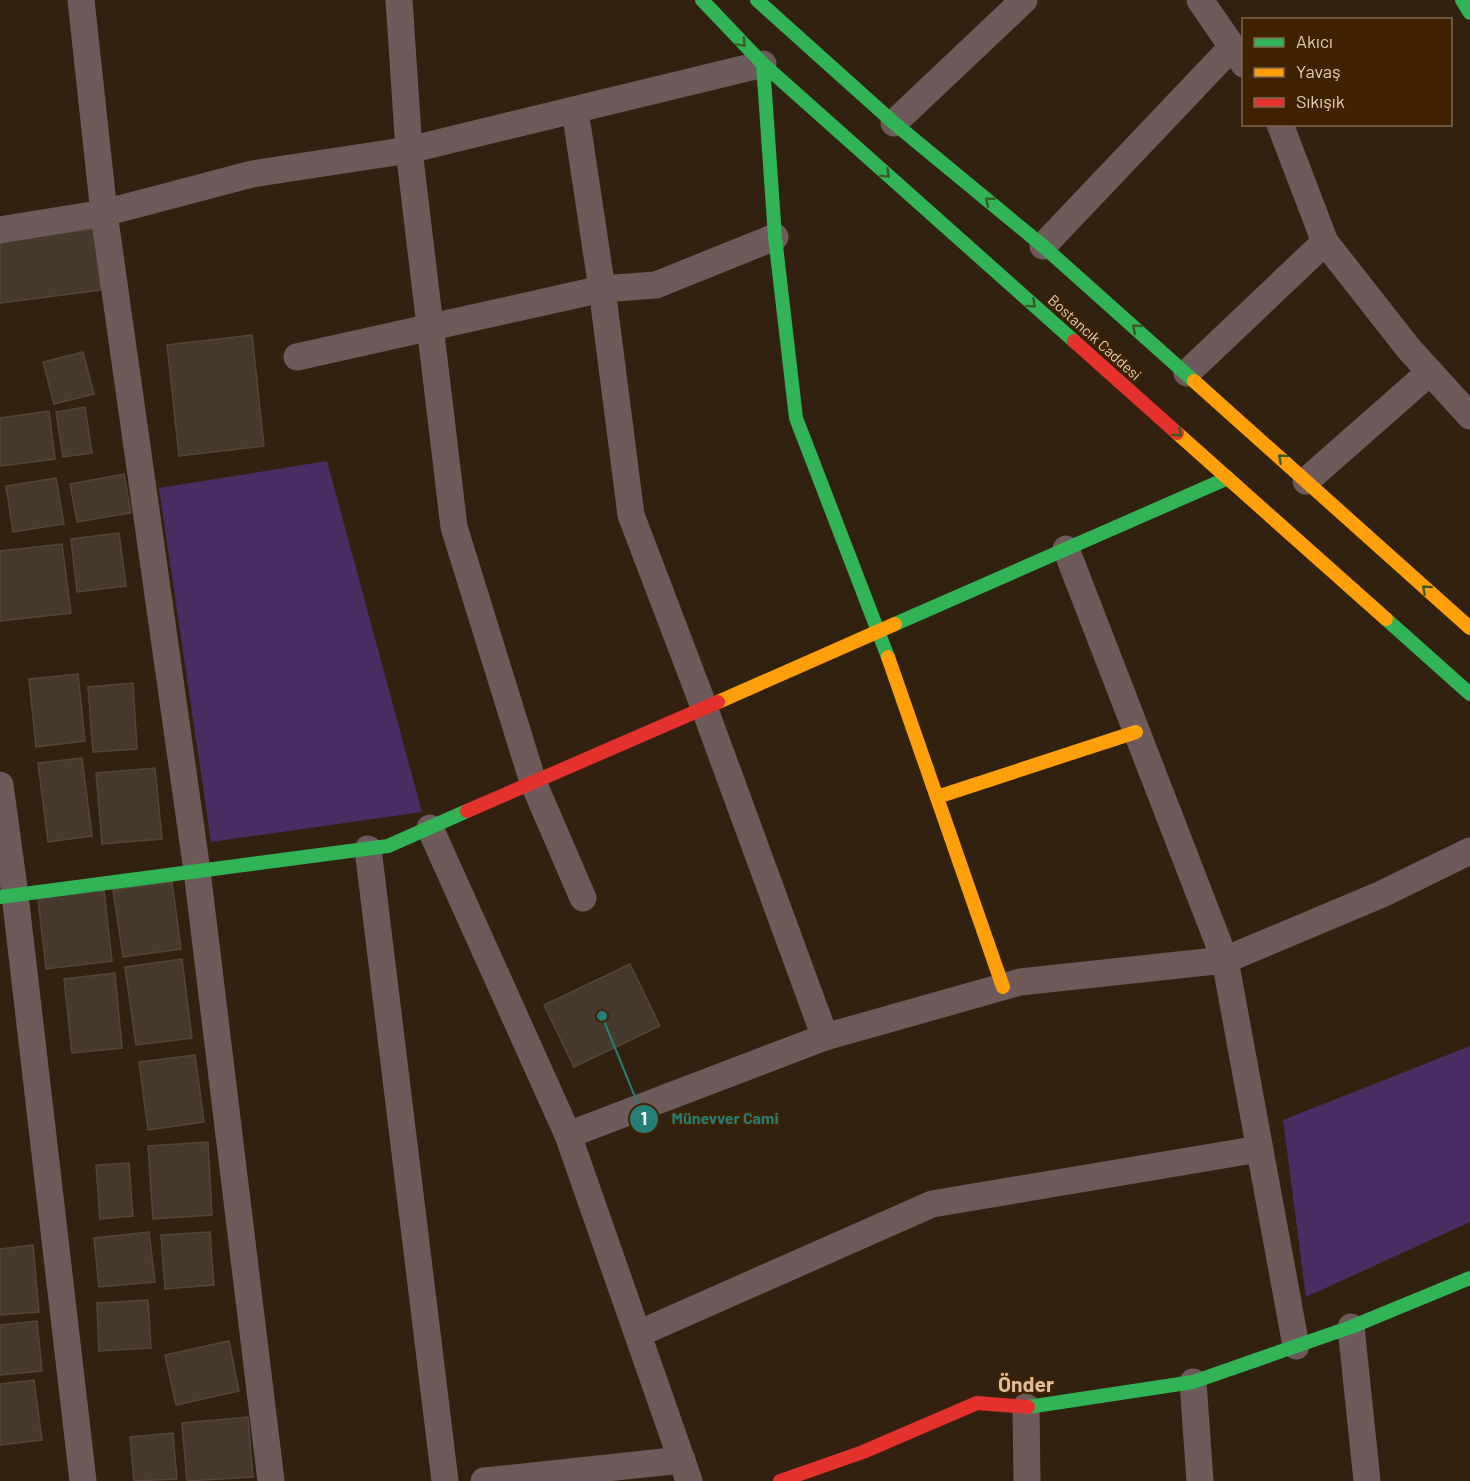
<svg xmlns="http://www.w3.org/2000/svg" width="1470" height="1481" viewBox="0 0 1470 1481" font-family="Barlow,sans-serif">
<style>
.green{fill:#4a2d62}
.building{fill:#47392b;stroke:#554638;stroke-width:1.5}
.lines{fill:none;stroke-linecap:round;stroke-linejoin:round}
.street{stroke:#6e5a5a;stroke-width:27}
.fast{stroke:#30b455;stroke-width:14}
.slow{stroke:#ff9f0a;stroke-width:14}
.jam{stroke:#e5322d;stroke-width:14}
.oneway{stroke:#3a5c23}
.labels{text-anchor:middle;dominant-baseline:central;stroke-width:4.5;stroke-linejoin:round;paint-order:stroke}
.street-label{font-size:15px;fill:#e2cebd;stroke:#402201}
.district-label{font-size:21px;font-weight:bold;fill:#e2bb99;stroke:#402201}
.leader{fill:none;stroke:#247f76;stroke-width:2}
.callout-dot{fill:#247f76;stroke:#402201;stroke-width:2}
.mark-label{font-size:18px;text-anchor:middle;font-weight:bold;fill:#fff}
.callout-label{font-size:16px;text-anchor:middle;font-weight:bold;fill:#247f76;stroke:#402201;stroke-width:4.5;stroke-linejoin:round;paint-order:stroke}
</style>
<rect width="100%" height="100%" fill="#32210f"/>
<g class="green">
<path d="M327 461 422 812 211 842 159 488Z"/>
<path d="M1470 1046V1222L1306 1297 1283 1120Z"/>
</g>
<g class="building">
<path d="M93 229 101 290 0 303V241Z"/>
<path d="M252 335 264 446 179 456 167 345Z"/>
<path d="M83 352 94 394 54 404 43 362Z"/>
<path d="M85 407 92 453 63 457 56 412Z"/>
<path d="M49 411 55 459 0 466V418Z"/>
<path d="M124 474 131 513 77 522 70 484Z"/>
<path d="M56 478 64 524 13 532 6 486Z"/>
<path d="M119 533 126 586 77 592 71 539Z"/>
<path d="M62 544 71 613 0 621V551Z"/>
<path d="M78 674 85 741 36 747 29 679Z"/>
<path d="M133 683 137 749 93 752 88 687Z"/>
<path d="M82 758 92 836 48 842 38 763Z"/>
<path d="M155 768 162 839 102 844 96 773Z"/>
<path d="M172 882 181 949 123 957 113 890Z"/>
<path d="M104 890 112 961 46 969 38 898Z"/>
<path d="M182 959 192 1038 136 1045 125 967Z"/>
<path d="M630 964 660 1026 574 1067 544 1005Z"/>
<path d="M115 973 122 1048 72 1053 64 979Z"/>
<path d="M195 1055 204 1122 148 1130 139 1062Z"/>
<path d="M208 1142 212 1215 153 1219 148 1146Z"/>
<path d="M129 1163 133 1216 100 1219 96 1165Z"/>
<path d="M149 1232 155 1282 99 1287 94 1238Z"/>
<path d="M210 1232 214 1285 165 1289 161 1235Z"/>
<path d="M33 1245 39 1312 0 1315V1249Z"/>
<path d="M148 1300 151 1348 99 1351 97 1303Z"/>
<path d="M37 1321 42 1371 0 1375V1325Z"/>
<path d="M229 1341 239 1391 176 1405 165 1355Z"/>
<path d="M34 1380 42 1440 0 1445V1384Z"/>
<path d="M248 1417 253 1477 187 1481 182 1423Z"/>
<path d="M173 1433 177 1479 134 1481 130 1437Z"/>
</g>
<g class="lines">
<g class="street">
<path d="M81 0 104 213 197 871 271 1481"/>
<path d="M399 0 409 150 454 527 533 782 583 898"/>
<path d="M1200 0 1244 64"/>
<path d="M575 110 602 289 631 515 704 707 825 1037"/>
<path d="M894 123 1024 0"/>
<path d="M1280 124 1325 242 1409 349 1470 416"/>
<path d="M0 230 104 213 252 174 409 150 763 64"/>
<path d="M1043 246 1232 47"/>
<path d="M297 357 602 289 656 285 775 237"/>
<path d="M1187 373 1325 242"/>
<path d="M1306 481 1430 372"/>
<path d="M1066 549 1225 960 1296 1346"/>
<path d="M0 785 15 895 83 1481"/>
<path d="M430 828 568 1135 689 1481"/>
<path d="M368 849 445 1481"/>
<path d="M568 1135 825 1037 1020 982 1225 960 1382 894 1470 851"/>
<path d="M1351 1327 1367 1481"/>
<path d="M638 1334 932 1204 1259 1149"/>
<path d="M1193 1382 1200 1481"/>
<path d="M1026 1407 1027 1481"/>
<path d="M484 1481 682 1460"/>
</g>
<g class="fast">
<path d="M702 0 763 64 1074 341"/>
<path d="M757 0 894 123 1043 246 1194 381"/>
<path d="M1462 0 1470 13"/>
<path d="M763 64 775 237 796 418 888 657"/>
<path d="M1386 619 1470 694"/>
<path d="M895 624 1228 478"/>
<path d="M0 897 388 846 467 811"/>
<path d="M1028 1407 1193 1382 1351 1327 1470 1278"/>
</g>
<g class="slow">
<path d="M1194 381 1470 628"/>
<path d="M1177 433 1386 619"/>
<path d="M888 657 1003 987"/>
<path d="M718 702 895 624"/>
<path d="M937 797 1136 732"/>
</g>
<g class="jam">
<path d="M1074 341 1177 433"/>
<path d="M467 811 718 702"/>
<path d="M780 1481 863 1452 977 1403 1028 1407"/>
</g>
</g>
<defs><path id="oneway-chevron" d="M-2-3.5L2.5 0L-2 3.5" fill="none" stroke-width="1.6" stroke-linecap="round" stroke-linejoin="round" transform="scale(1.5)"/></defs>
<g class="oneway">
<use href="#oneway-chevron" transform="translate(742 43) rotate(47)"/>
<use href="#oneway-chevron" transform="translate(886 174) rotate(42)"/>
<use href="#oneway-chevron" transform="translate(989 201) rotate(-141)"/>
<use href="#oneway-chevron" transform="translate(1032 304) rotate(42)"/>
<use href="#oneway-chevron" transform="translate(1136 328) rotate(-139)"/>
<use href="#oneway-chevron" transform="translate(1178 433) rotate(42)"/>
<use href="#oneway-chevron" transform="translate(1282 458) rotate(-138)"/>
<use href="#oneway-chevron" transform="translate(1426 589) rotate(-138)"/>
</g>
<g class="labels">
<g class="street-label">
<text transform="translate(1095 337) rotate(42)">Bostancık Caddesi</text>
</g>
<g class="district-label">
<text x="1026" y="1383">Önder</text>
</g>
</g>
<path class="leader" d="M602 1016L644 1119"/>
<g class="callout-dot">
<circle cx="602" cy="1016" r="6"/>
<circle cx="644" cy="1119" r="15"/>
</g>
<g class="mark-label">
<text x="644" y="1125">1</text>
</g>
<g class="callout-label">
<text x="725" y="1124">Münevver Cami</text>
</g>
<rect x="1242" y="18" width="210" height="108" fill="#402201" stroke="#81674c" stroke-width="1.5"/>
<rect x="1254" y="38" width="30" height="9" fill="#30b455" stroke="#81674c" stroke-width="1.5"/>
<text x="1296" y="48" font-size="18" fill="#e2cebd">Akıcı</text>
<rect x="1254" y="68" width="30" height="9" fill="#ff9f0a" stroke="#81674c" stroke-width="1.5"/>
<text x="1296" y="78" font-size="18" fill="#e2cebd">Yavaş</text>
<rect x="1254" y="98" width="30" height="9" fill="#e5322d" stroke="#81674c" stroke-width="1.5"/>
<text x="1296" y="108" font-size="18" fill="#e2cebd">Sıkışık</text>
</svg>
